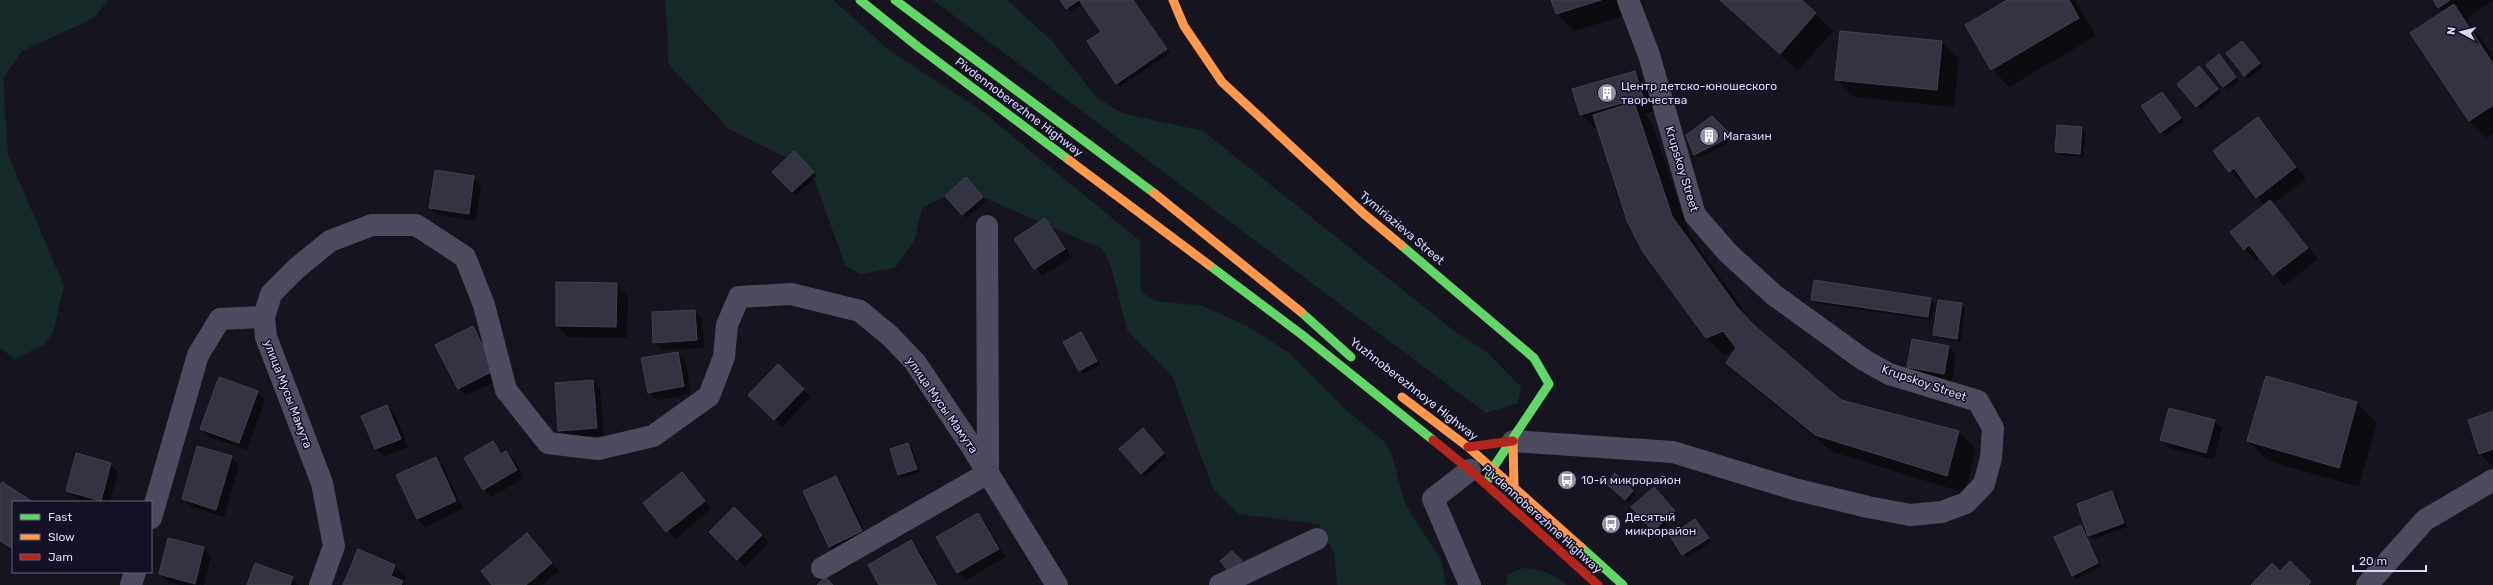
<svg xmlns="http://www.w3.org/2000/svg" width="2493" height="585" viewBox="0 0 2493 585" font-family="Rubik,sans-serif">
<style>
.green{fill:#152928}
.shadow{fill:#0007}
.building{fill:#343341;stroke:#434152}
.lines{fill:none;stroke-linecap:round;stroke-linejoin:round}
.street{stroke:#4c4c5e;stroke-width:22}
.fast{stroke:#63d668;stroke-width:9}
.slow{stroke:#ff974d;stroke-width:9}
.jam{stroke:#b3261e;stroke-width:9}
.labels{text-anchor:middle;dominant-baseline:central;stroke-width:3;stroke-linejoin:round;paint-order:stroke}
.poi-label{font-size:12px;fill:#d9d8fa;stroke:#131123;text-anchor:start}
.street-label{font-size:12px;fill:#d9d8fa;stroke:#131123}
</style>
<rect width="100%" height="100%" fill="#16151f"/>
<g class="green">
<path d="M0 0H108L94 18 22 51 3 79 8 155 64 286 53 333 43 345 15 359 0 348Z"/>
<path d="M665 0H833L890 51 978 108 1140 241 1141 292 1156 301 1203 306 1247 326 1288 352 1346 410 1384 441 1392 456 1405 504 1441 560 1446 585H1337L1334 553 1319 524 1239 514 1213 489 1172 376 1127 330 1110 263 1102 249 983 197 952 193 922 208 914 241 895 268 860 274 845 265 815 181 789 159 729 129 669 65Z"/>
<path d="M933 0H1007L1053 42 1096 97 1122 113 1203 131 1458 334 1487 352 1521 387 1518 403 1486 413Z"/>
<path d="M1523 568C1541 569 1552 573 1567 585H1506L1507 575Z"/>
</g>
<g class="shadow">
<path d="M1061 0H1133L1170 53 1120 87 1117 83 1102 32 1082 4 1071 12Z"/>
<path d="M1552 0H1626L1630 14 1574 31 1557 14Z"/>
<path d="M1720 0H1800L1833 31 1798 71Z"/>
<path d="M2009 0H2075L2096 36 2009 87 1992 69Z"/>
<path d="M2434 0H2493L2467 18 2493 56V134L2487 138 2469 120 2443 12Z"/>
<path d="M1941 42 1959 59 1954 107 1854 97 1836 79Z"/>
<path d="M2242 42 2263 67 2248 79 2244 75Z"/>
<path d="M2223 59 2239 81 2227 90 2223 86Z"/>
<path d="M2202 71 2221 93 2200 110 2178 84Z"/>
<path d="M1635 72 1649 86 1656 111 1644 114 1651 121 1690 235 1755 326 1840 401 1959 432 1976 449 1965 493 1833 452 1745 380 1728 363 1736 350 1724 355 1707 338 1644 251 1598 127 1595 128 1581 114Z"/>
<path d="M2162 93 2184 122 2165 136 2161 132Z"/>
<path d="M1712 118 1735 140 1698 158 1695 155Z"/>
<path d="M2258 118 2269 129 2306 179 2273 204 2318 259 2284 286 2260 257 2256 260 2245 249 2265 206 2244 180 2241 182 2230 171Z"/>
<path d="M2058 126 2082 128 2086 132 2083 157 2060 155 2056 151Z"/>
<path d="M794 152 817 176 796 195 773 172Z"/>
<path d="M473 177 481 185 476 221 438 215 431 208Z"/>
<path d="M970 182 986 201 967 218 947 196Z"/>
<path d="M1045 219 1072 257 1042 276 1015 239Z"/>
<path d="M557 283 616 284 628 295 627 338 568 337 557 326Z"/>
<path d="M1931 299 1934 302 1932 320 1816 303 1812 300Z"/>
<path d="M1962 304 1965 308 1961 342 1937 338 1934 335Z"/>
<path d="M694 311 702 318 704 348 662 350 654 342Z"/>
<path d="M472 327 480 335 502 378 466 396 459 389 436 346Z"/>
<path d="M1081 333 1100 365 1083 374 1064 343Z"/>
<path d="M1949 347 1956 355 1952 381 1915 374 1908 366Z"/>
<path d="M677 353 685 360 691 394 657 400 649 393Z"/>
<path d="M778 365 811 397 782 427 750 395Z"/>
<path d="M2267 377 2357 403 2377 423 2359 487 2268 461 2248 441Z"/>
<path d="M593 381 600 389 604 435 567 438 559 430Z"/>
<path d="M257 392 265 400 247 450 209 437 202 429Z"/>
<path d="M387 406 395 414 408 447 384 457 376 449 363 416Z"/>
<path d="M2493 412V464L2491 465 2480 454Z"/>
<path d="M2214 421 2222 428 2214 460 2169 448 2162 440Z"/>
<path d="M1146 433 1167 457 1145 477 1142 473Z"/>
<path d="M493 442 503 454 506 452 514 460 524 478 492 497 484 490 466 459Z"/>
<path d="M908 444 912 448 920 472 902 478 898 474Z"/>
<path d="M231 457 239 465 224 517 191 507 183 499Z"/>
<path d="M435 458 443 466 463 509 425 527 417 519 397 476Z"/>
<path d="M111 464 118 472 110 502H87L75 499 67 491Z"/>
<path d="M1615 475 1636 495 1629 503 1608 483Z"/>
<path d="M836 477 843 485 868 539 837 554 830 546Z"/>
<path d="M689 481 711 509 675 539 645 503Z"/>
<path d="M1658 492 1678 515 1657 534 1653 531Z"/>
<path d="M2112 492 2116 496 2127 527 2093 539 2089 536 2078 505Z"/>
<path d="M734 508 769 543 745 567 710 532Z"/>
<path d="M978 514 985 522 1006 557 966 580 958 572 938 537Z"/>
<path d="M1695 520 1711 542 1687 558 1671 536Z"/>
<path d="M2081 526 2101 567 2076 579 2073 575Z"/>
<path d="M527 534 559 571 542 585H494Z"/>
<path d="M911 541 918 549 939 585H880Z"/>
<path d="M0 542 13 550V551L0 543Z"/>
<path d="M203 548 211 556 204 585H180L168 582 160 574Z"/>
<path d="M359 551 395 566 406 577 403 583 405 585H344Z"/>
<path d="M292 578 299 585H248Z"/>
</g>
<g class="building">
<path d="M1060 0H1133L1167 49 1116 84 1087 41 1101 32 1079 0 1066 9Z"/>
<path d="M1551 0H1601L1556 14Z"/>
<path d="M1720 0H1802L1816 13 1780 54Z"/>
<path d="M2007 0H2069L2079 18 1991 70 1965 25Z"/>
<path d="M2433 0H2450L2438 8Z"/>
<path d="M2454 4 2493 64V105L2469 121 2410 33Z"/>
<path d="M1840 31 1942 41 1937 90 1835 80Z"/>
<path d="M2242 41 2260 63 2244 76 2226 53Z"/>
<path d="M2219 54 2236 77 2223 87 2206 65Z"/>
<path d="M2199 66 2218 89 2196 107 2177 84Z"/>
<path d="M1635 71 1643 97 1580 115 1572 89Z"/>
<path d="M2162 92 2181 118 2160 133 2141 106Z"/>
<path d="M1634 102 1672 216 1737 307 1756 327 1841 400 1959 431 1947 476 1815 435 1726 363 1736 348 1723 331 1706 338 1643 252 1628 223 1593 115Z"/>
<path d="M1712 116 1732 136 1694 155 1686 135Z"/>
<path d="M2258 117 2296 167 2256 198 2234 168 2229 172 2213 151Z"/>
<path d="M2057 125 2082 127 2080 154 2055 152Z"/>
<path d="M794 151 814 172 792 192 772 172Z"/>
<path d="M435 170 474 176 469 214 429 208Z"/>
<path d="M966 177 983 197 962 215 945 196Z"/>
<path d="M2270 200 2308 248 2273 275 2249 245 2244 250 2230 232Z"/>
<path d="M1045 218 1065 249 1034 269 1014 239Z"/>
<path d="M1814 280 1931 298 1928 317 1811 300Z"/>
<path d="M556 282 617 283 616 327 556 326Z"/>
<path d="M1938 300 1962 303 1957 339 1933 335Z"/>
<path d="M695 310 697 340 653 343 652 312Z"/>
<path d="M473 326 495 370 458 389 435 345Z"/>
<path d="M1081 332 1097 361 1079 371 1063 342Z"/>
<path d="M1912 339 1949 346 1944 374 1907 367Z"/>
<path d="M678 352 684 386 648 393 641 358Z"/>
<path d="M778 364 804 389 774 420 748 395Z"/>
<path d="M2266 376 2357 402 2339 468 2247 441Z"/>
<path d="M219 377 258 391 239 443 200 429Z"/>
<path d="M593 380 597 428 558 431 555 383Z"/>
<path d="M387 405 401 439 375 449 361 416Z"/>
<path d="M2169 408 2215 420 2206 453 2160 440Z"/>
<path d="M2493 411V449L2479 454 2468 420Z"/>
<path d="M1143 428 1164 453 1141 474 1119 449Z"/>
<path d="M493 441 501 454 506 451 517 470 483 490 464 458Z"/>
<path d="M908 443 917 469 898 475 890 449Z"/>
<path d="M197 446 232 456 216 510 182 499Z"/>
<path d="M76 453 111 463 101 501 66 491Z"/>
<path d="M436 457 456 501 417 519 396 475Z"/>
<path d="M682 472 705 501 666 532 643 503Z"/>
<path d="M1615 473 1633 491 1625 500 1606 483Z"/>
<path d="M836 476 862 531 829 547 803 491Z"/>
<path d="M2 482 33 502H13V549L0 541V486Z"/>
<path d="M1654 487 1675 511 1653 531 1631 507Z"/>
<path d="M2112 491 2124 523 2088 536 2077 504Z"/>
<path d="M734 507 762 535 737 560 709 532Z"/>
<path d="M978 513 999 549 957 573 936 537Z"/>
<path d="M1695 519 1709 538 1682 555 1670 536Z"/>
<path d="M2081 525 2098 563 2072 576 2054 537Z"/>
<path d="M527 533 552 563 526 585H492L481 571Z"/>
<path d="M168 538 204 547 195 584 159 574Z"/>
<path d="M911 540 937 585H879L868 565Z"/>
<path d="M358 549 395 565 391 576 403 581 401 585H343Z"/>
<path d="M1232 551 1242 561 1229 572 1220 561Z"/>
<path d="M2290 561 2311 582 2308 585H2251L2272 563 2280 571Z"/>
<path d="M255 563 293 577 290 585H247Z"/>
<path d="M825 577 833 585H817Z"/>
</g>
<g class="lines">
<g class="street">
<path d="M1513 441 1673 452 1794 489 1868 507 1910 515 1942 512 1966 503 1984 484 1991 458 1993 428 1978 401 1889 374 1864 360 1774 295 1728 253 1695 215 1649 55 1628 0"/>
<path d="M151 518 198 355 220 319 264 317"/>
<path d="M822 568 988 473 987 226"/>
<path d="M131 585 135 572"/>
<path d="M320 585 334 546 322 483 266 337 264 317 271 294 297 268 330 241 372 225H416L465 257 484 305 506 390 548 443 598 449 653 436 709 396 724 357 727 325 739 297 791 294 860 311 890 336 915 362 970 444 1057 585"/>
<path d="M1220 585 1317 539"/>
<path d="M1470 585 1433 499 1470 470"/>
<path d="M2367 585 2425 520 2493 480"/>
</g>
<g class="fast">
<path d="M860 0 917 46 1069 160"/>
<path d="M895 0 1154 193"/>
<path d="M1401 245 1534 358 1549 384 1493 468 1486 484"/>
<path d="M1209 265 1301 334 1433 440"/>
<path d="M1301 312 1351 357"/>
<path d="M1581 547 1623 585"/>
</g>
<g class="slow">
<path d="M1173 0 1184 26 1222 82 1364 214 1401 245"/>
<path d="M1069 160 1209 265"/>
<path d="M1154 193 1301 312"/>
<path d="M1402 397 1468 447 1581 547"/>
<path d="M1513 441 1514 487"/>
</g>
<g class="jam">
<path d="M1433 440 1470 470 1598 585"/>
<path d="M1468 447 1513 441"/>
</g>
</g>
<defs>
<symbol id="building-disc" viewBox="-11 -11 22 22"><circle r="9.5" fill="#9594ad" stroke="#131123"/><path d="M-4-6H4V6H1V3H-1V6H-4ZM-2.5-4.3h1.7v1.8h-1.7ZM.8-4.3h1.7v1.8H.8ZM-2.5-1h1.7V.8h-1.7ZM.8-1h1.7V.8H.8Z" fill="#fff"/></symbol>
<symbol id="bus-disc" viewBox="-11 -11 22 22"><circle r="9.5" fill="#9594ad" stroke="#131123"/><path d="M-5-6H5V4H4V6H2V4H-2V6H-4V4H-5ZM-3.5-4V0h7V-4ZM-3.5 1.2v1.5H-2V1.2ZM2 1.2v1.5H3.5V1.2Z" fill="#fff"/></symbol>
</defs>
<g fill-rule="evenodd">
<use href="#building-disc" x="1596" y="82" width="22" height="22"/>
<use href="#building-disc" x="1698" y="125" width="22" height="22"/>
<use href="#bus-disc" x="1556" y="469" width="22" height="22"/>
<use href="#bus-disc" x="1600" y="513" width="22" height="22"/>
</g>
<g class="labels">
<g class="poi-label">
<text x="1621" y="86">Центр детско-юношеского<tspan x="1621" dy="14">творчества</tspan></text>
<text x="1723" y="136">Магазин</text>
<text x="1581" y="480">10-й микрорайон</text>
<text x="1625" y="517">Десятый<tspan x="1625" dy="14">микрорайон</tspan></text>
</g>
<g class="street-label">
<text transform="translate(1019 107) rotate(37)">Pivdennoberezhne Highway</text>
<text transform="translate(1682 169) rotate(73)">Krupskoy Street</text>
<text transform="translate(1402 228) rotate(40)">Tymiriazieva Street</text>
<text transform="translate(1924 383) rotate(19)">Krupskoy Street</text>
<text transform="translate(1414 389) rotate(38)">Yuzhnoberezhnoye Highway</text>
<text transform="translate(288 394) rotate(69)">улица Мусы Мамута</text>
<text transform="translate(942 405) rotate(55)">улица Мусы Мамута</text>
<text transform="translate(1542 519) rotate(42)">Pivdennoberezhne Highway</text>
</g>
</g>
<rect x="12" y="501" width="140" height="72" fill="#131123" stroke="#626179"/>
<rect x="20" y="514" width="20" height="6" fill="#63d668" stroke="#626179"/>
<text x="48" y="521" font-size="12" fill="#d9d8fa">Fast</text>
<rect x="20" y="534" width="20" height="6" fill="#ff974d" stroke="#626179"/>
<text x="48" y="541" font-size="12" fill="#d9d8fa">Slow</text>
<rect x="20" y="554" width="20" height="6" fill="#b3261e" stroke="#626179"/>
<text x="48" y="561" font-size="12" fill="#d9d8fa">Jam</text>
<g transform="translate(2461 32) rotate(277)" stroke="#131123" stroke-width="3" paint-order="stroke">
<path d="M0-3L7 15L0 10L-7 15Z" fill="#d9d8fa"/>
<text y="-6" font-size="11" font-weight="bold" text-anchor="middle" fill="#d9d8fa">N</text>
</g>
<path d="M2353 565v6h73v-6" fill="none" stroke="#d9d8fa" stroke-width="2"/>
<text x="2359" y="565" font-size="12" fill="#d9d8fa" stroke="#131123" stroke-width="3" paint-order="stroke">20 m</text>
</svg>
